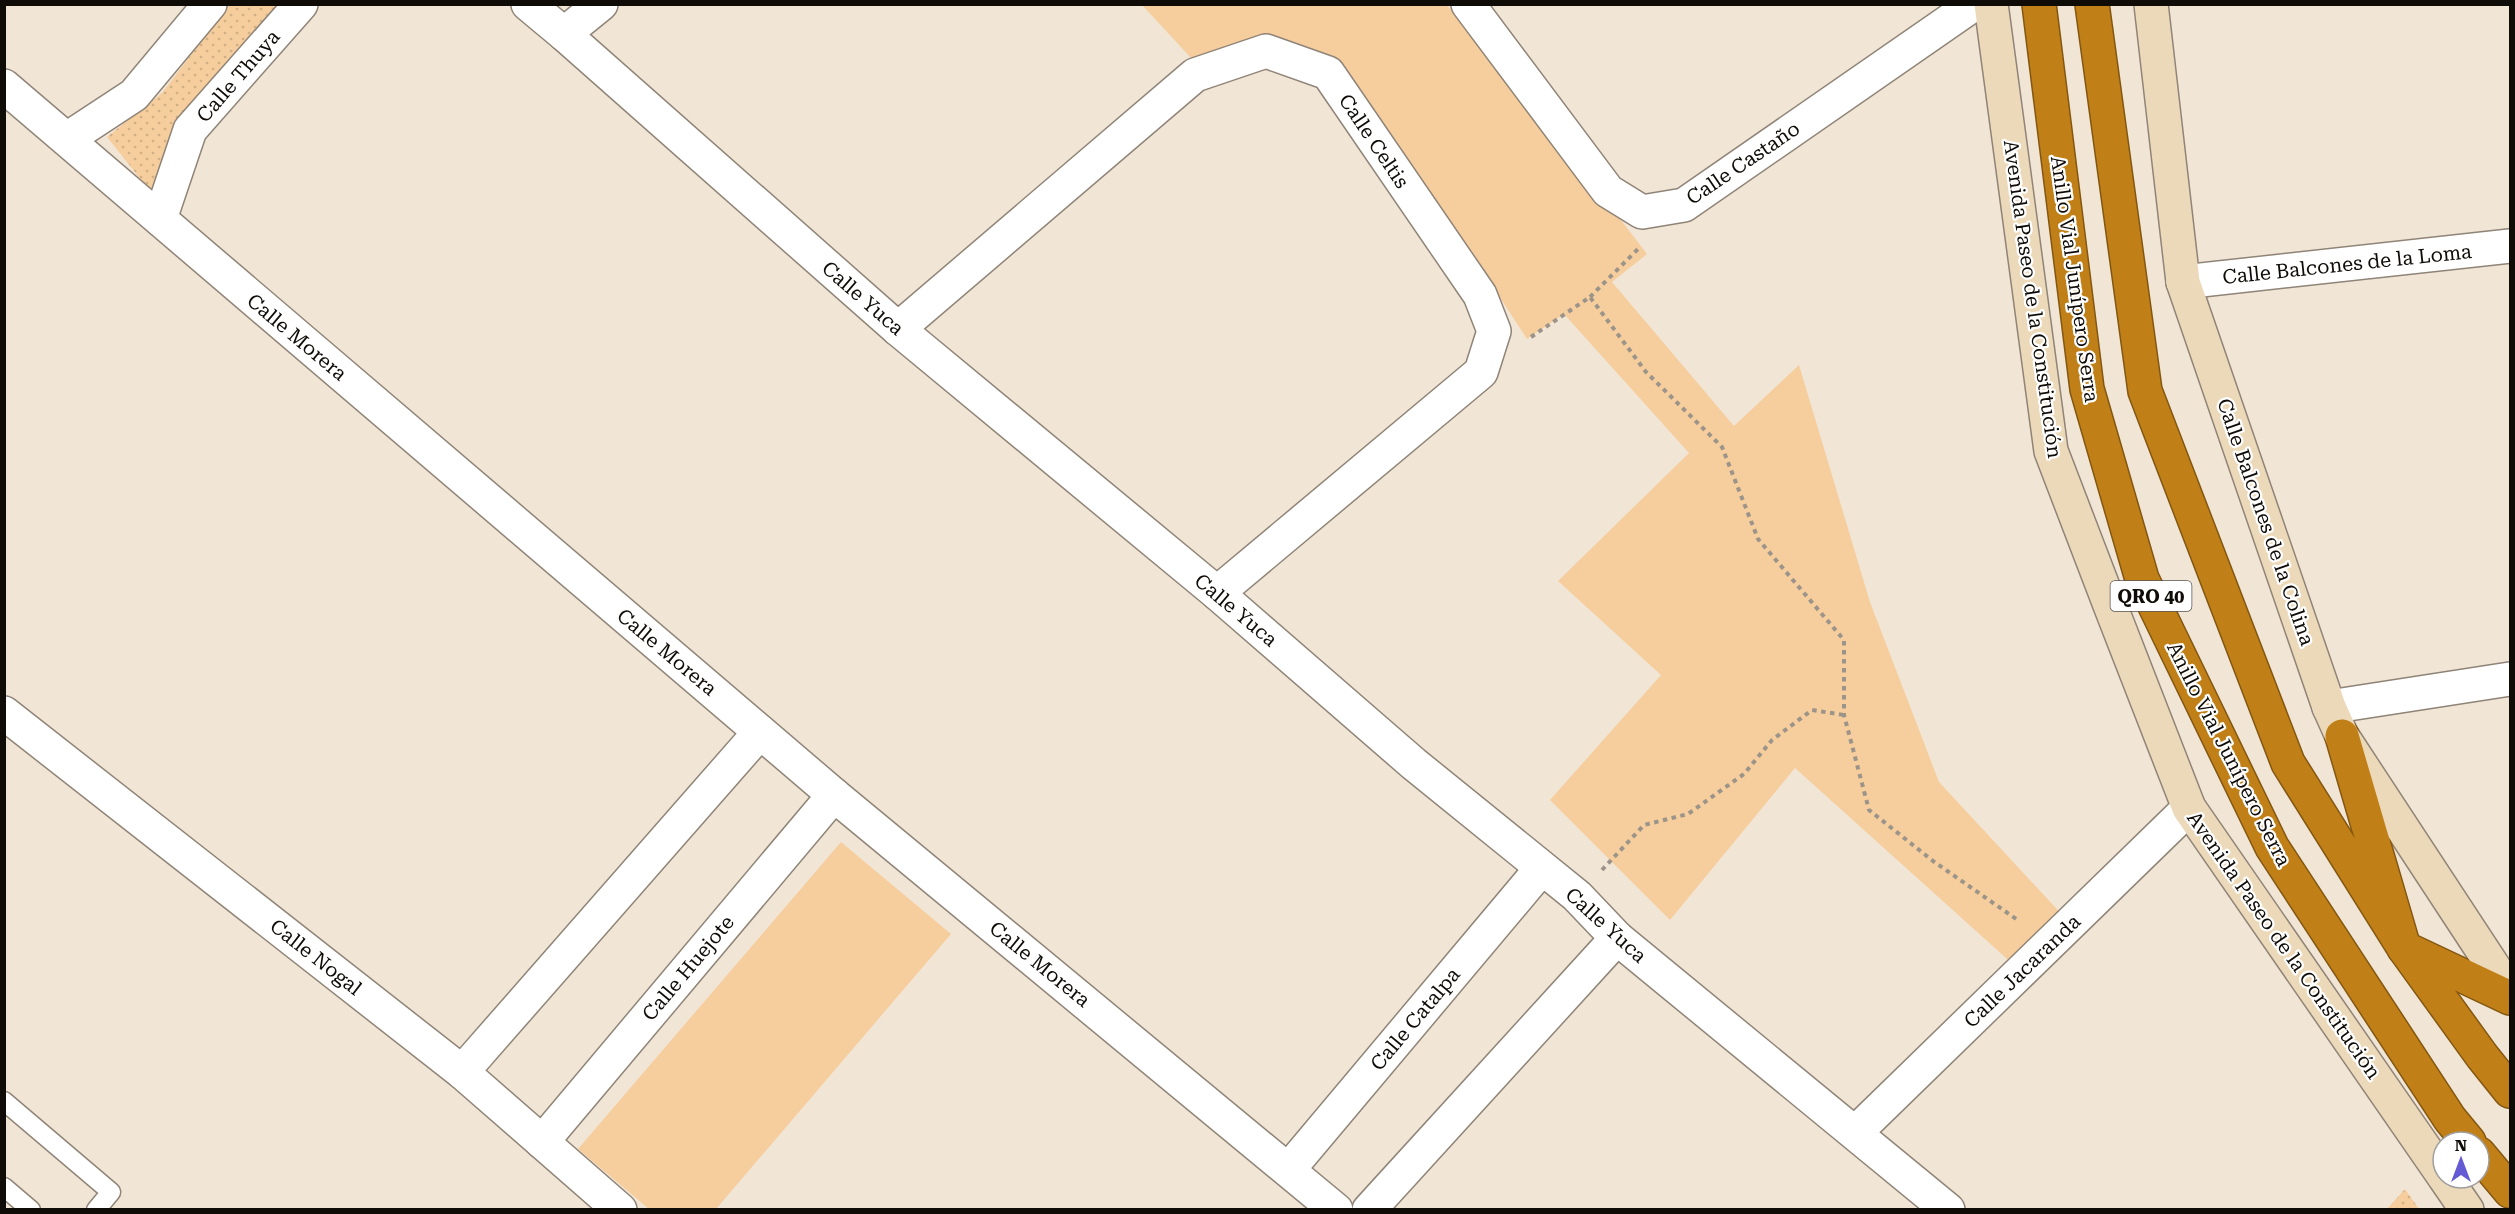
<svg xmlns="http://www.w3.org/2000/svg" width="2515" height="1214" viewBox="0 0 2515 1214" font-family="'Roboto Serif',serif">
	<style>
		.grass { fill: url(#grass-dots) }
		.park { fill: #f6ce9d }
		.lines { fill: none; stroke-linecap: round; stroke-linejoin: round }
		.lane-casing { stroke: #8f8477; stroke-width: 21 }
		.street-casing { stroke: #8f8477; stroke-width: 36 }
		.secondary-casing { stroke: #8f8477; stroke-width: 36 }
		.highway-casing { stroke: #835711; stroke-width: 36 }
		.path { stroke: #9d9489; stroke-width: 4; stroke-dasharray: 4.5 4.5; stroke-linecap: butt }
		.lane { stroke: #fff; stroke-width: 18 }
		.street { stroke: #fff; stroke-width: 33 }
		.secondary { stroke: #ecd9b9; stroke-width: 33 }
		.highway { stroke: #c18017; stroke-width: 33 }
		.labels { text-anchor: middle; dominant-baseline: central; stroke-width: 4.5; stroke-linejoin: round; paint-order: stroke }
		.shield { fill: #fff; stroke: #575451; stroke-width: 1.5 }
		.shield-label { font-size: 18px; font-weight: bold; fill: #0f0b07 }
		.street-label { font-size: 20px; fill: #0f0b07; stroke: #fff }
	</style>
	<defs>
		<pattern id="grass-dots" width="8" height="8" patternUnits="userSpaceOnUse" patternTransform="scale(1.5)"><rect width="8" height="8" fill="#f6ce9d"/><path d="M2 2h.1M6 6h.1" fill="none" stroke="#d2b086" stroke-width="1.8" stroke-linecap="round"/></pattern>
	</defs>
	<rect width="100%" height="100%" fill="#f1e5d6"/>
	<!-- grass -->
	<g class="grass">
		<polygon points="229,5 280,5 173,125 154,196 107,137 162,93"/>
		<polygon points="2405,1189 2419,1209 2387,1209"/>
	</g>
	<!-- park -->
	<g class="park">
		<polygon points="1142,5 1447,5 1594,185 1647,254 1612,282 1734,426 1799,365 1870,602 1939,782 2067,920 2016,967 1795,768 1670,920 1550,800 1661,675 1558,581 1689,453 1564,314 1527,339 1484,273 1330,69 1192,59"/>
		<polygon points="841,842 951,934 716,1209 649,1209 578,1149"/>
	</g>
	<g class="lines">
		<!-- lane casing -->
		<g class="lane-casing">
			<g id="lane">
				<polyline points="4,1101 111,1192 96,1210"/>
				<polyline points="4,1187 31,1210"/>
			</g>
		</g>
		<!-- street casing -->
		<g class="street-casing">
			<g id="street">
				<polyline points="528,4 564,34 898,329 1217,593 1414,764 1577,896 1617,938 1948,1210"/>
				<polyline points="1468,4 1608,191 1642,212 1684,205 1974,4"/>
				<polyline points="564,34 601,4"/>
				<polyline points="4,86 834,795 1336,1210"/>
				<polyline points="67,139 134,95 210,4"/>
				<polyline points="160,219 190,130 301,4"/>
				<polyline points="2183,282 2510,246"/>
				<polyline points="898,329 1195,75 1266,51 1328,73 1480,295 1494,331 1481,372 1217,593"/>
				<polyline points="2329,707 2510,679"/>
				<polyline points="4,713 462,1072 620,1210"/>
				<polyline points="462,1072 760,732"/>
				<polyline points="1855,1133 2189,808"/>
				<polyline points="542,1142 834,795"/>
				<polyline points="1289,1169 1541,869"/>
				<polyline points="1369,1210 1617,938"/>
			</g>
		</g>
		<!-- secondary casing -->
		<g class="secondary-casing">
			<g id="secondary">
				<polyline points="1991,4 2051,451 2110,605 2189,808 2443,1175"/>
				<polyline points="2151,4 2183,282 2329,707 2342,736 2510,992"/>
				<polyline points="2445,1178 2467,1210"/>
			</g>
		</g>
		<!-- highway casing -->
		<g class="highway-casing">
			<g id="highway">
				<polyline points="2039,4 2087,389 2142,579 2272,847 2450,1119 2469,1142"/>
				<polyline points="2092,4 2145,391 2288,763 2404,948 2482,1056 2510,1091"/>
				<polyline points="2342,736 2404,948 2510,998"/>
				<polyline points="2479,1154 2510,1191"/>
			</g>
		</g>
		<!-- path -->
		<g class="path">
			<polyline points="1590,297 1638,249"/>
			<polyline points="1531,337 1590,297 1646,372 1722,447 1758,539 1844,640 1844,715 1869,810 1933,861 2019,921"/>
			<polyline points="1602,870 1644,825 1688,814 1744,774 1772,740 1812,710 1844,715"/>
		</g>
		<!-- lane -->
		<use href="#lane" class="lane"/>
		<!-- street -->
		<use href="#street" class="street"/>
		<!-- secondary -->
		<use href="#secondary" class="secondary"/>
		<!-- highway -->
		<use href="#highway" class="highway"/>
	</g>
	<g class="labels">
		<!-- shield labels -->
		<rect class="shield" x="2110.5" y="581" width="81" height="30" rx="4.5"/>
		<g class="shield-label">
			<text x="2151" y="596">QRO 40</text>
		</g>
		<!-- street labels -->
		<g class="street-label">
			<text transform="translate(238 76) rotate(-49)">Calle Thuya</text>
			<text transform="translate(1374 141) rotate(56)">Calle Celtis</text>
			<text transform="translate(1743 163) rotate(-34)">Calle Castaño</text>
			<text transform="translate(2347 264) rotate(-6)">Calle Balcones de la Loma</text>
			<text transform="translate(2075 279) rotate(82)">Anillo Vial Junípero Serra</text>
			<text transform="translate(863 298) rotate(41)">Calle Yuca</text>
			<text transform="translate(2033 299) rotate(82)">Avenida Paseo de la Constitución</text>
			<text transform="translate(297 337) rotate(40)">Calle Morera</text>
			<text transform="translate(2266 522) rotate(71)">Calle Balcones de la Colina</text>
			<text transform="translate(1236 610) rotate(40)">Calle Yuca</text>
			<text transform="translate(667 652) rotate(40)">Calle Morera</text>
			<text transform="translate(2229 754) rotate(63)">Anillo Vial Junípero Serra</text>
			<text transform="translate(1606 925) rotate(42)">Calle Yuca</text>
			<text transform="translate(2284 945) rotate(55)">Avenida Paseo de la Constitución</text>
			<text transform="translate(316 957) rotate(38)">Calle Nogal</text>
			<text transform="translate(1040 964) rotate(39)">Calle Morera</text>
			<text transform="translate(688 968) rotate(-50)">Calle Huejote</text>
			<text transform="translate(2022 971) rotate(-44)">Calle Jacaranda</text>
			<text transform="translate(1415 1019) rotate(-50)">Calle Catalpa</text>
		</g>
	</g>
	<!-- border -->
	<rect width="2515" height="1214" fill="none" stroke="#0f0b07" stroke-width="12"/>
	<!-- north arrow -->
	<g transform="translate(2461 1160)"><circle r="28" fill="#ffffff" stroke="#9f9d9c" stroke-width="1.5"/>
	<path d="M0-4.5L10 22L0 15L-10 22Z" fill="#645ad3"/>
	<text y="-9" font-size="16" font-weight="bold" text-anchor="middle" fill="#0f0b07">N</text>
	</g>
</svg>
